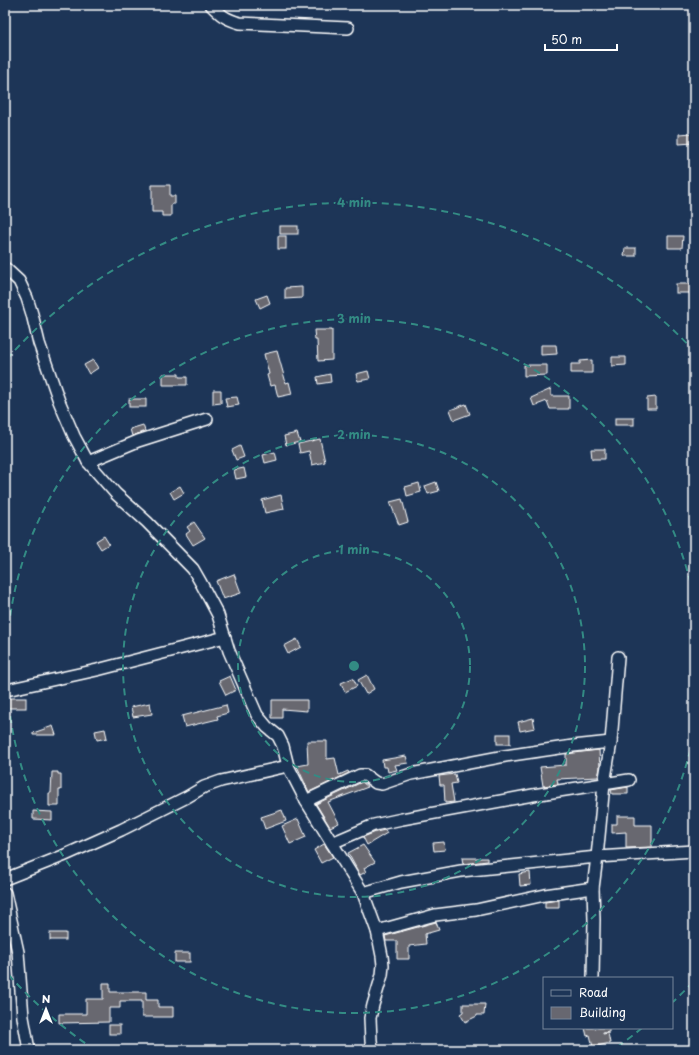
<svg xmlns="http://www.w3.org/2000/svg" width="699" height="1055" viewBox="0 0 699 1055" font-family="'Playpen Sans',sans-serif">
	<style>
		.building { fill: #676770; stroke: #fff }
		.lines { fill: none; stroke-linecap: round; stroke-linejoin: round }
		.minor-casing { stroke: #fff; stroke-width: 14 }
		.minor { stroke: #1d3557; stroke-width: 11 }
		.ring { fill: none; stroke: #338b84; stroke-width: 2; stroke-dasharray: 7 5 }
		.centre { fill: #338b84; stroke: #1d3557; stroke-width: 2 }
		.ring-label { font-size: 12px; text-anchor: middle; font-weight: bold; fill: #338b84; stroke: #1d3557; stroke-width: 4; stroke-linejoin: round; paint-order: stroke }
	</style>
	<rect width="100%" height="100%" fill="#1d3557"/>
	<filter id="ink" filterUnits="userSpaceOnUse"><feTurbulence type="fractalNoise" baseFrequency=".025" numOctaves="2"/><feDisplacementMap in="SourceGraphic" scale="8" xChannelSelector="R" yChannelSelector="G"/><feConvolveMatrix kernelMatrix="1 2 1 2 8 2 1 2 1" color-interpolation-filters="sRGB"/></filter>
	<g filter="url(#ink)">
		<!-- building -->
		<g class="building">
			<polygon points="693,133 693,143 679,144 679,134"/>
			<polygon points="152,185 170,185 170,196 175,196 175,204 171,204 171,216 162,216 162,212 152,212"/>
			<rect x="280" y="226" width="18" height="8"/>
			<rect x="278" y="236" width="8" height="13"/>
			<polygon points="668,236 683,236 682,248 668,248"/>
			<polygon points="625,248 636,248 636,256 624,256"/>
			<rect x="676" y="284" width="17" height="9"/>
			<polygon points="302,287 302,298 285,299 285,288"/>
			<polygon points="267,295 270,303 260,308 256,299"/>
			<polygon points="314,330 332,330 332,360 318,361 317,340 315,340"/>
			<polygon points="541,345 556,345 557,354 541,355"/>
			<polygon points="277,351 286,383 289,382 292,394 278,397 275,385 270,386 267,375 269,374 264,354"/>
			<polygon points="612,357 626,357 626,365 612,366"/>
			<polygon points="93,360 98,368 89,374 84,365"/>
			<polygon points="592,360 592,373 571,373 571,364 580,364 580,361"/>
			<polygon points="524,365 547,365 547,375 524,376"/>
			<polygon points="368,371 370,379 358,381 356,374"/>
			<polygon points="163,374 179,374 179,377 187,377 187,385 163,385"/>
			<polygon points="330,374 331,382 318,384 317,377"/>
			<polygon points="551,389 551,396 569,396 569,409 550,409 547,401 534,406 531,398"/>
			<polygon points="213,390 221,390 221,403 213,404"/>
			<polygon points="237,397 239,405 227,407 225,398"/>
			<polygon points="656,397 656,409 647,409 647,398"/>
			<rect x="129" y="399" width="17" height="8"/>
			<polygon points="466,404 470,414 454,420 450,410"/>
			<rect x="615" y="418" width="19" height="7"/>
			<polygon points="143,425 145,431 132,436 130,429"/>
			<polygon points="297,433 300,442 286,445 284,436"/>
			<polygon points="320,439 325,462 312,465 309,451 300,453 298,444"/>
			<polygon points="240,446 244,457 236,460 232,450"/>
			<polygon points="591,449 605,449 605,459 592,459"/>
			<polygon points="275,452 277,460 265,463 263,455"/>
			<polygon points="244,468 246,477 236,479 234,470"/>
			<polygon points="436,482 439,491 428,494 425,486"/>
			<polygon points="419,483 421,492 407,496 405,487"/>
			<polygon points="180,486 184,493 174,499 170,492"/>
			<polygon points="281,495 284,509 265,513 262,500"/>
			<polygon points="402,499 408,522 399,525 390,502"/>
			<polygon points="194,522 205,538 193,545 186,534 190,531 187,527"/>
			<polygon points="104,536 109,544 101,549 96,541"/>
			<polygon points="234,574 241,593 223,599 216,581"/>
			<polygon points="297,639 301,647 288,654 284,646"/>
			<polygon points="367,675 374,689 366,694 358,680"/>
			<polygon points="230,676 236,690 226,695 219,681"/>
			<polygon points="353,678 357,686 345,692 341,683"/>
			<rect x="7" y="698" width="19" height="10"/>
			<polygon points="272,700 307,700 307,711 282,709 282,718 272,718"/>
			<polygon points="150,703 152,714 133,717 131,707"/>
			<polygon points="226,705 228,713 217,716 218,719 185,727 182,716"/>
			<polygon points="533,718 535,728 520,731 518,722"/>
			<polygon points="53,726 56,735 33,735 33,733"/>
			<polygon points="105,729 107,738 97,740 95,731"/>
			<rect x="497" y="734" width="13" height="10"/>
			<polygon points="307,741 327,741 327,759 335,758 339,775 348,771 349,773 309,792 297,766 308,764"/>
			<polygon points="599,750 600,768 598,777 557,779 558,784 543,786 540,767 566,765 566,754"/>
			<polygon points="406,756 408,763 395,765 397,770 388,772 387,767 383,767 382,760"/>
			<polygon points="52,772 58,772 58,774 61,774 61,790 59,790 59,806 49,806 49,793 51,793"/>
			<polygon points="455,774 457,783 451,784 454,802 445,803 444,785 440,785 439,776"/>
			<polygon points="362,782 368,787 328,802 339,823 330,827 316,804"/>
			<polygon points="628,787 628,794 612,794 611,790"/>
			<polygon points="282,810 286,821 265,829 261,817"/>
			<polygon points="33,811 52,812 52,820 33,819"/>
			<polygon points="617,816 635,816 635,825 652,825 652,847 626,848 626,832 612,833 612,824 617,824"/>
			<polygon points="298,819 306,837 290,844 282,826"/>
			<polygon points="385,830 387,833 367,845 363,837 376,832"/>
			<polygon points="444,842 445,850 434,851 433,843"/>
			<polygon points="324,844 333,857 321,863 314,850"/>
			<polygon points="363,845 375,862 364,868 366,872 360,875 348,853"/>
			<polygon points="462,858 487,858 487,861 463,864"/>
			<polygon points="530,872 531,885 520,886 519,874"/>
			<polygon points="559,900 559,908 545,908 545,902"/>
			<polygon points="436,922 439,930 425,934 426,944 409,946 409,959 397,959 397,941 386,941 385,936"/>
			<rect x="50" y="933" width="16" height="7"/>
			<rect x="175" y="953" width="15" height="9"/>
			<polygon points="103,983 110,983 110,992 146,992 146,1000 158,1000 158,1007 173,1007 173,1017 142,1017 142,1001 120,1001 120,1008 109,1008 109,1022 59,1023 59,1014 86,1014 86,999 103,999"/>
			<polygon points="463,1004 485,1004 484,1015 477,1015 477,1016 465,1022 460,1014 463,1012"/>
			<rect x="109" y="1025" width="11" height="9"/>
			<polygon points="585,1028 609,1028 609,1032 603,1033 603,1034 608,1033 610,1043 593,1047 590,1035 587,1036"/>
		</g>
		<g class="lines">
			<!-- minor casing -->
			<g class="minor-casing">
				<g id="minor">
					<path d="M211,5C221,15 225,19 240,23L348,28"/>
					<polyline points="5,268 19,281 27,298 32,314 39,343 59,401 74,436 88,462 116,494 147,522 193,569 201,583 218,615 229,651 257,715 267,727 278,736 283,746 288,766 306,801 363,893 377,931 382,956 383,965 382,975 373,1005 370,1018 371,1041 373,1050"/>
					<polyline points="88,462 138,441 207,419"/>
					<polyline points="618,657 611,742 604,784 597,857 694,851"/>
					<polyline points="11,689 97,670 225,637"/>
					<polyline points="306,801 360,775 365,775 376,783 382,784 411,774 505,756 573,746 611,742"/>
					<polyline points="332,843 374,825 402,819 533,795 629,780"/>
					<polyline points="5,879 63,856 121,830 187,797 204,787 221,781 288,766"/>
					<polyline points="5,893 18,952 23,1017 29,1050"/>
					<polyline points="363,893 401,882 461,871 597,857 593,888 594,920 593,978"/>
					<polyline points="377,931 435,915 476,910 545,895 593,888"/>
				</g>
			</g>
			<!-- minor -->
			<use href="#minor" class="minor"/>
		</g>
	</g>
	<!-- distance rings -->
	<g class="ring">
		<circle cx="354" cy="666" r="116"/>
		<circle cx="354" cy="666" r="231"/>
		<path d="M693 738A347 347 0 1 1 693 594"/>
		<path d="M693 982A463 463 0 0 1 673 1002M642 1028A463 463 0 0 1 613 1050M95 1050A463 463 0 0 1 7 973M7 359A463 463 0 0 1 693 350"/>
	</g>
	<circle cx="354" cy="666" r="6" class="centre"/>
	<g class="ring-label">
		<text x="354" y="207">4 min</text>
		<text x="354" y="323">3 min</text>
		<text x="354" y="439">2 min</text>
		<text x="354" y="554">1 min</text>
	</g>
	<!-- margin -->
	<rect width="699" height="1055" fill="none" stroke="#1d3557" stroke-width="20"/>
	<rect x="10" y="10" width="679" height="1035" fill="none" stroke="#fff" stroke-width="1.5" filter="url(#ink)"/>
	<!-- legend -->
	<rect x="543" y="977" width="130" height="52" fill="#1d3557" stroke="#77869a"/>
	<rect x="551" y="990" width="20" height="6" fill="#1d3557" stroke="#77869a"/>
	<text x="579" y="997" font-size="12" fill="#ffffff">Road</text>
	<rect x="551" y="1007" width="20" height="12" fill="#676770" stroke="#77869a"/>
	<text x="579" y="1017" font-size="12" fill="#ffffff">Building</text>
	<!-- north arrow -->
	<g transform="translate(46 1009)" stroke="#1d3557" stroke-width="3" paint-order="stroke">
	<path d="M0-3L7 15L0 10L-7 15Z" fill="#ffffff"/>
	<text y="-6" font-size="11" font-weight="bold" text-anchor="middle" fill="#ffffff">N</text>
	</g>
	<!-- scale -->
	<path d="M545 44v6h72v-6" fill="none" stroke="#ffffff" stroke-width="2"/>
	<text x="551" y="44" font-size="12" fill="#ffffff" stroke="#1d3557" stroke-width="3" paint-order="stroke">50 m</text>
</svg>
